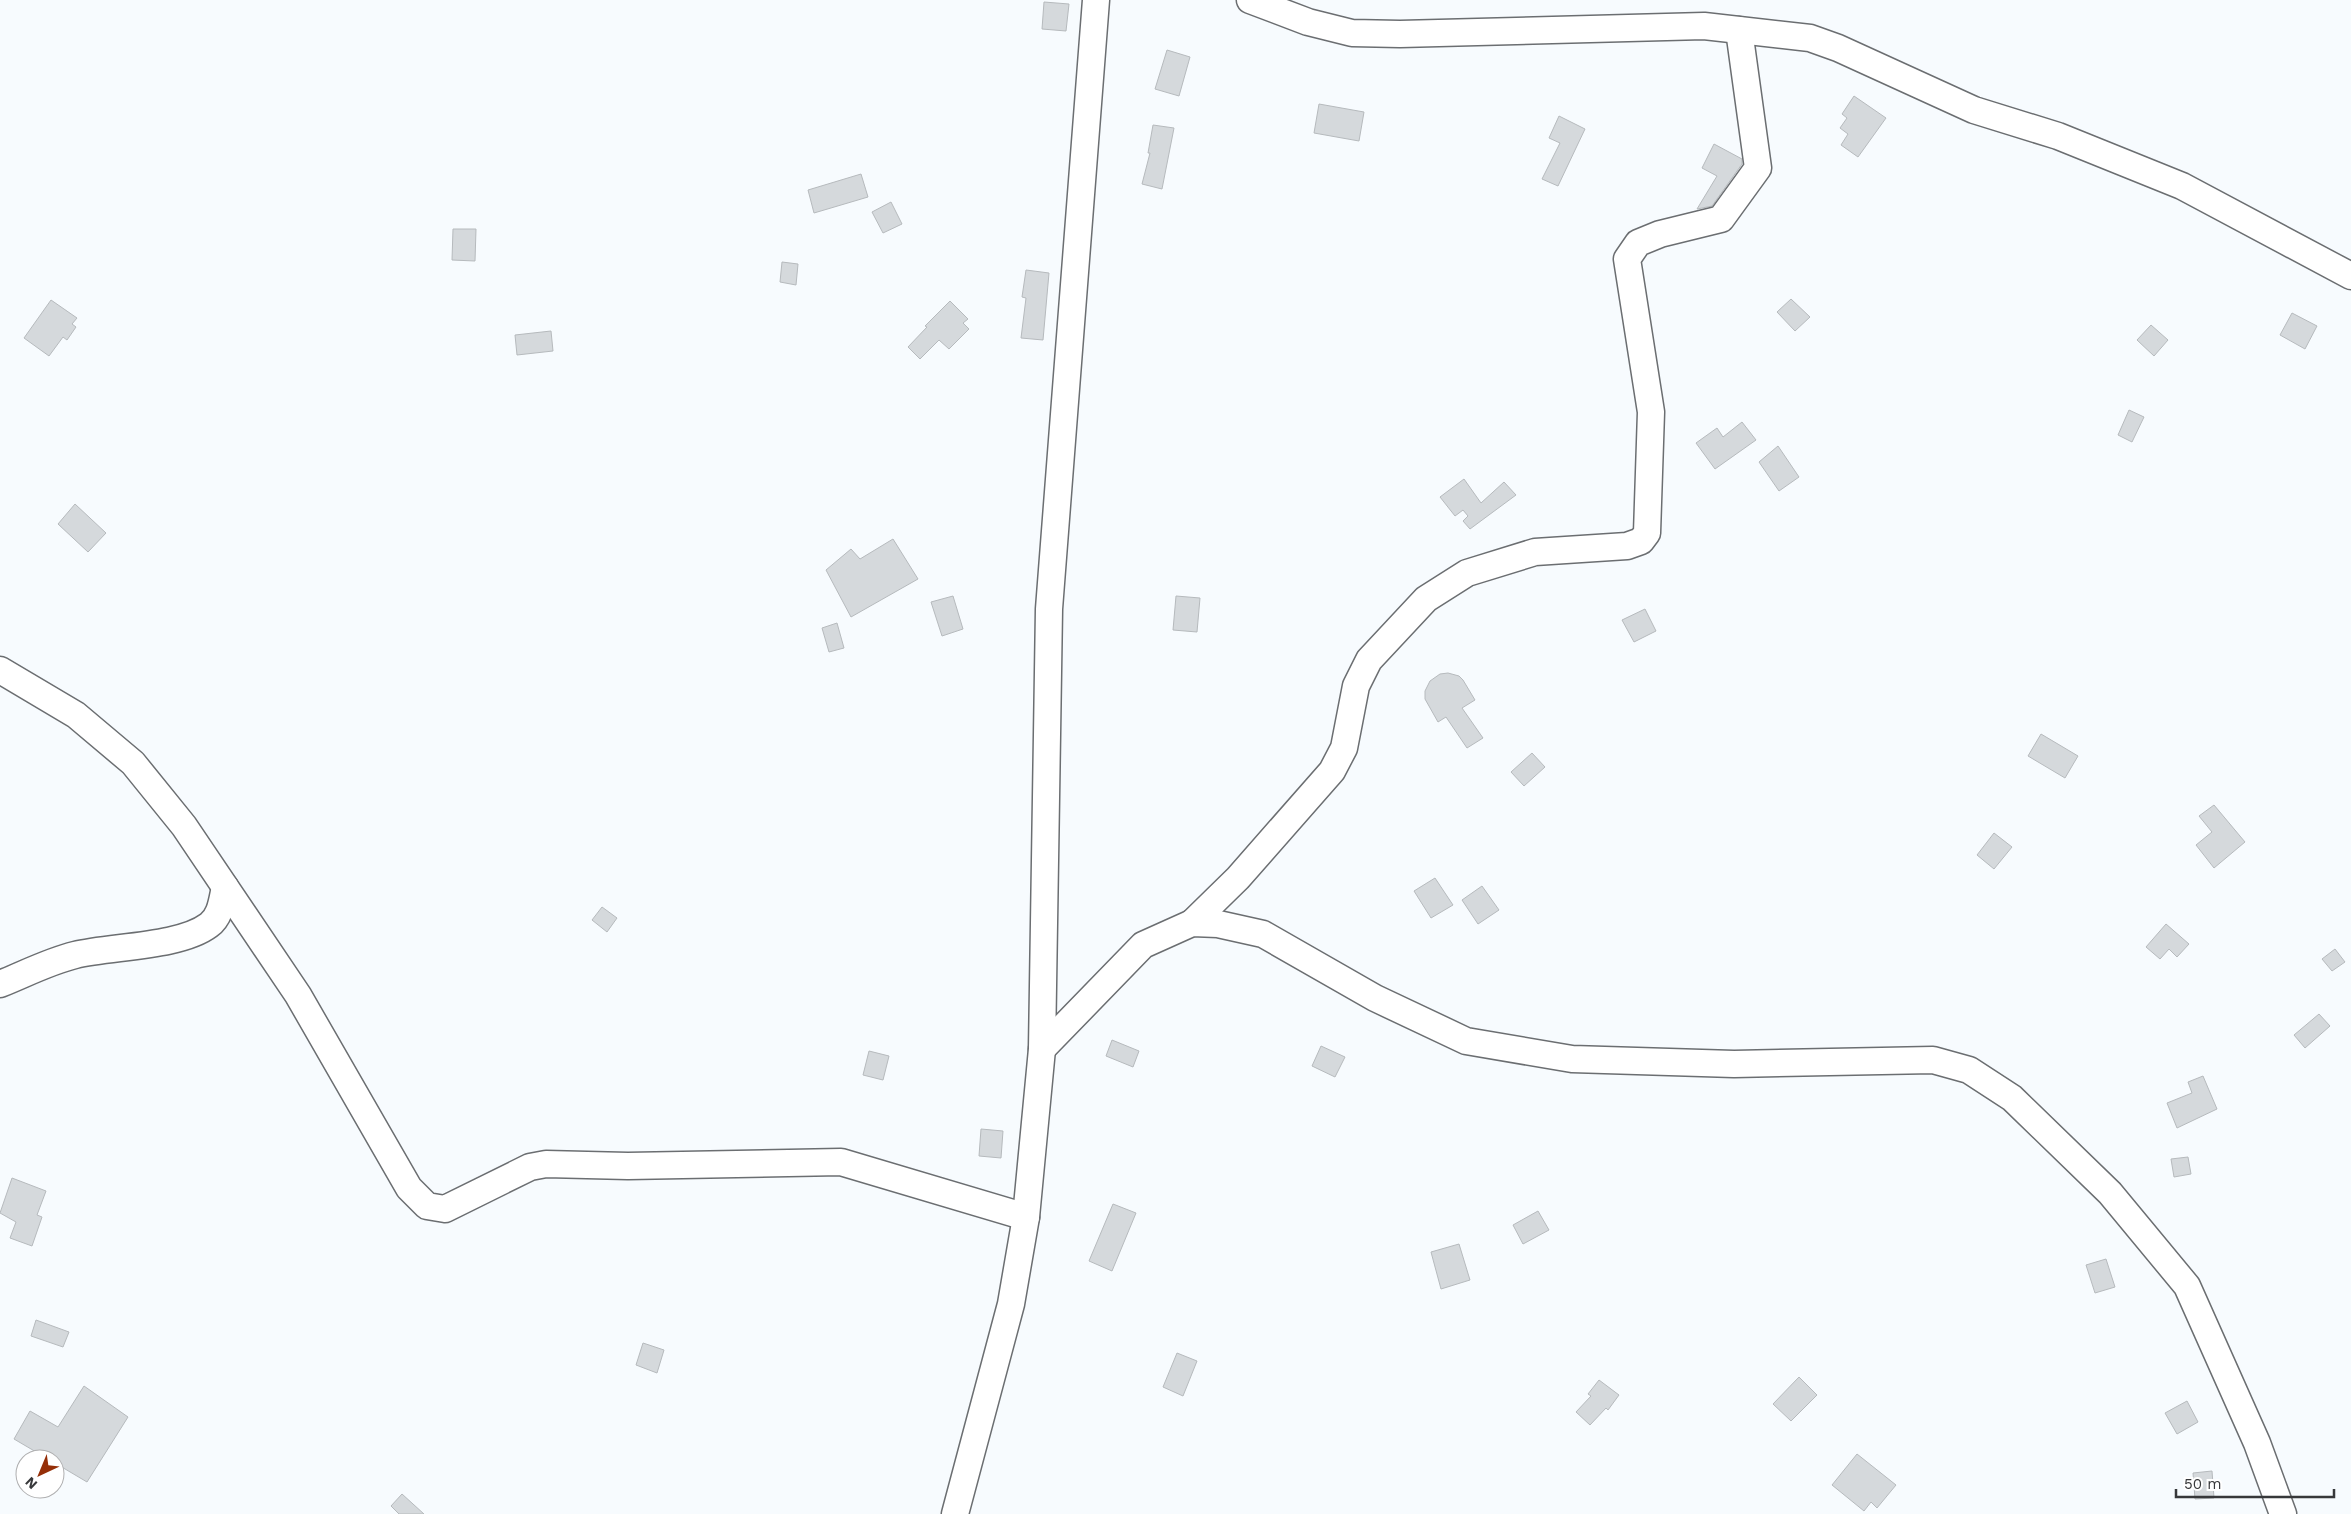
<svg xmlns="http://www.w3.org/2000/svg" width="2351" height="1514" viewBox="0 0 2351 1514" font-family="'Work Sans',sans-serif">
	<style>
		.building { fill: #d5d9dc; stroke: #b6babd }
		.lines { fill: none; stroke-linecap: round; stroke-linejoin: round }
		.minor-casing { stroke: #6b6e71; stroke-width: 29 }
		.minor { stroke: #fff; stroke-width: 26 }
	</style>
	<rect width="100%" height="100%" fill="#f7fbfe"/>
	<!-- building -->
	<g class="building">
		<polygon points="1044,2 1069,4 1066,31 1042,29"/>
		<polygon points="1167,50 1190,57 1179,96 1155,89"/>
		<polygon points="1854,96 1886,118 1858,157 1841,145 1848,134 1840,128 1847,118 1842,114"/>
		<polygon points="1319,104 1364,112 1359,141 1314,133"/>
		<polygon points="1559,116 1585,129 1558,186 1542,179 1560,143 1549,138"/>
		<polygon points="1153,125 1174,128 1162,189 1142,184 1150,153 1148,153"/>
		<polygon points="1714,144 1742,159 1742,164 1712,206 1697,209 1717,176 1702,168"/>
		<polygon points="861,174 868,197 814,213 808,190"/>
		<polygon points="891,202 902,224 883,233 872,212"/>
		<polygon points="453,229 476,229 475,261 452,260"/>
		<polygon points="782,262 798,264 796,285 780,282"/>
		<polygon points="1026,270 1049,273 1043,340 1021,338 1026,298 1022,297"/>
		<polygon points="1791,299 1810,317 1795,331 1777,312"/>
		<polygon points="51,300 77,318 72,324 76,327 67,340 63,337 49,356 24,338"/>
		<polygon points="950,301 968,319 963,323 969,329 949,349 939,340 920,359 908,347 927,327 925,326"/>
		<polygon points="2292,313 2317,326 2305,349 2280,335"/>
		<polygon points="2151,325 2168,340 2154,356 2137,340"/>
		<polygon points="551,331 553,351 517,355 515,335"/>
		<polygon points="2129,410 2144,417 2132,442 2118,435"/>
		<polygon points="1742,422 1756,440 1715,469 1696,443 1717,428 1723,437"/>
		<polygon points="1778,446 1799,477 1779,491 1759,462"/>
		<polygon points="1464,479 1481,503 1504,482 1516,495 1470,529 1463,521 1468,516 1463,510 1455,516 1440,497"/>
		<polygon points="75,504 106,533 88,552 58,524"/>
		<polygon points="893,539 918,579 851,617 826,570 851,549 860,559"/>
		<polygon points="953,596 963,629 942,636 931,602"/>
		<polygon points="1176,596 1200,598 1197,632 1173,630"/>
		<polygon points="1645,609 1656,631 1634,642 1622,620"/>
		<polygon points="837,623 844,648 829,652 822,628"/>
		<polygon points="1448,673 1459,676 1463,680 1475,700 1462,708 1483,738 1467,748 1446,717 1438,722 1425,699 1425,691 1430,681 1440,674"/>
		<polygon points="2041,734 2078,756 2065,778 2028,756"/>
		<polygon points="1532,753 1545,767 1524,786 1511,772"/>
		<polygon points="2214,805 2245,842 2214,868 2196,845 2212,832 2199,816"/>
		<polygon points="1994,833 2012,847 1994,869 1977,855"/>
		<polygon points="1435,878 1453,905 1431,918 1414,891"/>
		<polygon points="1482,886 1499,910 1478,924 1462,900"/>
		<polygon points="602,907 617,918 607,932 592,920"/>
		<polygon points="2166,924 2189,944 2177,957 2169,949 2160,959 2146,947"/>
		<polygon points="2335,949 2345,962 2332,971 2322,959"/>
		<polygon points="2319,1014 2330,1026 2305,1048 2294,1035"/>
		<polygon points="1112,1040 1139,1051 1133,1067 1106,1056"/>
		<polygon points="1321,1046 1345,1057 1335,1077 1312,1066"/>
		<polygon points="869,1051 889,1056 883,1080 863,1075"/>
		<polygon points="2203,1076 2217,1109 2177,1128 2167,1103 2192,1093 2188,1082"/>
		<polygon points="981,1129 1003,1131 1001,1158 979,1156"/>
		<polygon points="2188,1157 2191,1174 2174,1177 2171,1159"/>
		<polygon points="12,1178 46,1191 37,1215 42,1217 32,1246 10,1238 16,1222 0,1213"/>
		<polygon points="1113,1204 1136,1213 1112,1271 1089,1261"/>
		<polygon points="1538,1211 1549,1230 1523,1244 1513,1225"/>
		<polygon points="1459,1244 1470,1280 1441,1289 1431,1252"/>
		<polygon points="2106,1259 2115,1287 2095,1293 2086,1265"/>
		<polygon points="36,1320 69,1332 63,1347 31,1336"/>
		<polygon points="643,1343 664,1350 657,1373 636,1365"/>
		<polygon points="1177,1353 1197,1361 1183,1396 1163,1387"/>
		<polygon points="1799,1377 1817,1395 1791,1421 1773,1404"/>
		<polygon points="1599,1380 1619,1395 1608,1410 1606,1408 1590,1425 1576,1412 1591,1396 1588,1394"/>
		<polygon points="84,1386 128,1417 87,1482 55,1463 55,1459 48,1459 14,1439 30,1411 58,1427"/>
		<polygon points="2187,1401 2198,1422 2177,1434 2165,1413"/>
		<polygon points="1857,1454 1896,1485 1877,1508 1871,1502 1864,1511 1832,1485"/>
		<polygon points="2212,1471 2214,1498 2195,1499 2193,1473"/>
		<polygon points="402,1494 424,1514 399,1514 391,1506"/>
	</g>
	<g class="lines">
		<!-- minor casing -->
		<g class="minor-casing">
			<g id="minor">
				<polyline points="1250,0 1308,22 1352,33 1400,34 1704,26 1810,38 1838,48 1974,110 2058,136 2182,186 2351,276"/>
				<polyline points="0,670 76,715 133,763 184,826 298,995 409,1188 427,1206 445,1209 530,1167 546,1164 628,1166 841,1162 1026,1217"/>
				<polyline points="1192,923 1238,878 1332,771 1344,748 1356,686 1369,660 1426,599 1467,573 1535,552 1627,546 1641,541 1647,533 1651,412 1627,259 1638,243 1660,234 1721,219 1758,168 1739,30"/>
				<path d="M0,984C25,974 50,961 75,955C112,946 180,947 209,925C221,916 222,900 225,887"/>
				<polyline points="1042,1049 1143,945 1192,923 1218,924 1263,934 1375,998 1466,1041 1572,1059 1734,1064 1933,1060 1969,1070 2012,1098 2110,1193 2187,1286 2257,1443 2283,1514"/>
				<polyline points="955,1514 1011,1304 1026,1217 1042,1049 1049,609 1096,0"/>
			</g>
		</g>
		<!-- minor -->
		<use href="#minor" class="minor"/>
	</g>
	<!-- north arrow -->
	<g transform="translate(40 1474) rotate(224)"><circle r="24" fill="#ffffff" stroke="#afafb0"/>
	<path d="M0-4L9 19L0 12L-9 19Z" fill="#952f08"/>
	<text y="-8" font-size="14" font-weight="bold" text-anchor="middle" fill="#37383a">N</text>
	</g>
	<!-- scale -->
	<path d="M2176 1489v8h158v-8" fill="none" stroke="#37383a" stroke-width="2.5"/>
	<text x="2184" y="1489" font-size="15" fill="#37383a" stroke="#ffffff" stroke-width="4" paint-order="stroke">50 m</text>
</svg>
